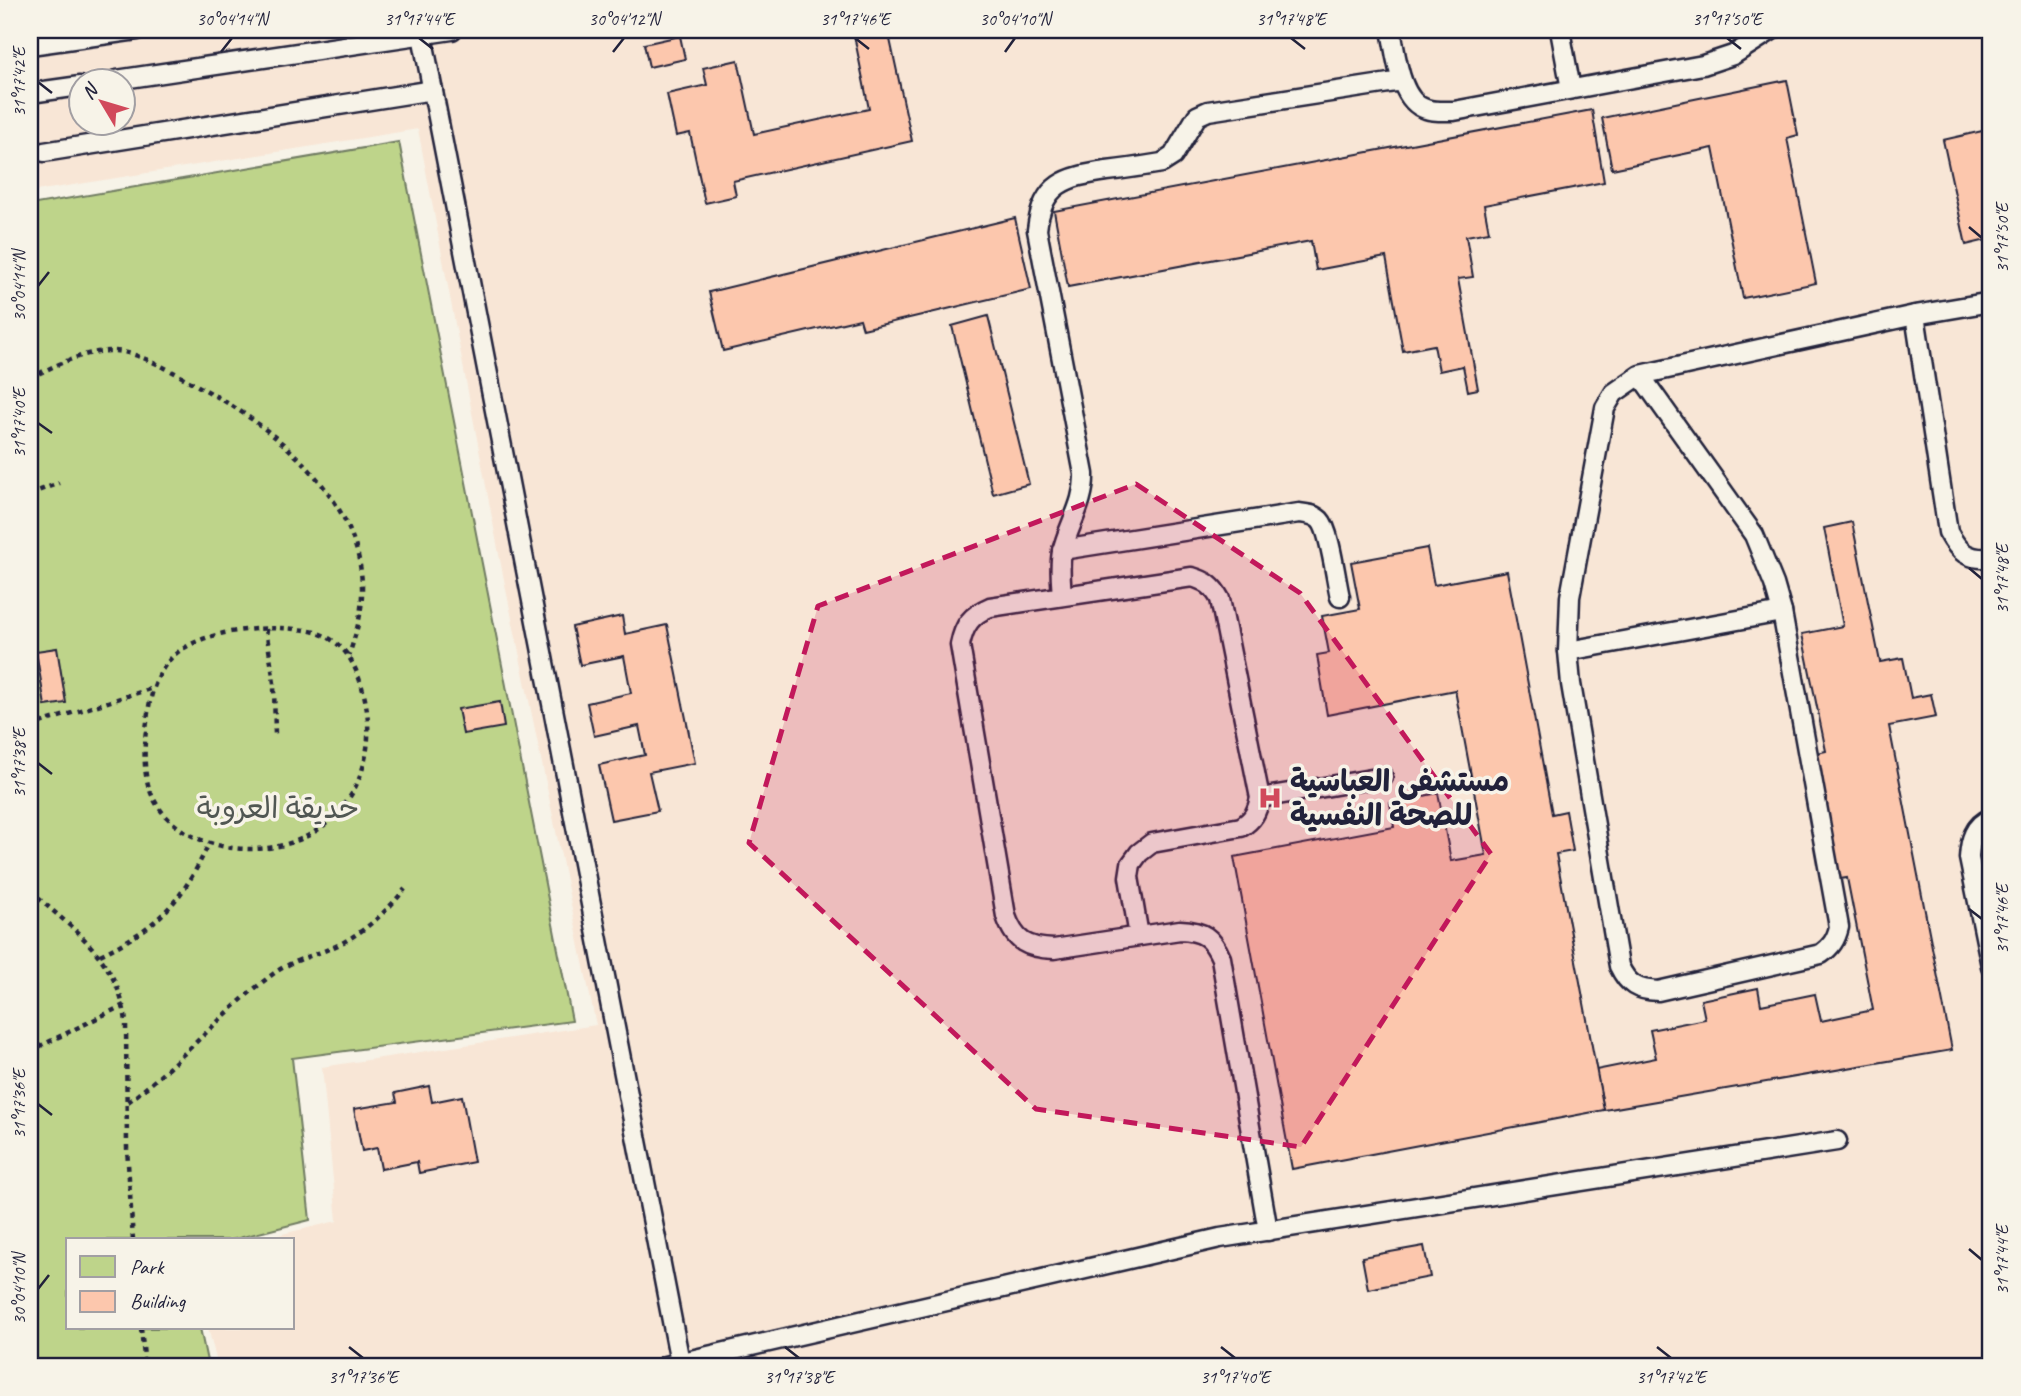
<svg xmlns="http://www.w3.org/2000/svg" width="2021" height="1396" viewBox="0 0 2021 1396" font-family="Caveat,'Playpen Sans Arabic',sans-serif">
	<style>
		.built { fill: #f8e6d6; fill-rule: evenodd }
		.green { fill: #bed48a; stroke: #707b62; stroke-width: 2 }
		.building { fill: #fcc7ad; stroke: #22223b; stroke-width: 2 }
		.lines { fill: none; stroke-linecap: round; stroke-linejoin: round }
		.service-casing { stroke: #22223b; stroke-width: 23 }
		.path { stroke: #22223b; stroke-width: 4.5; stroke-dasharray: 5 5; stroke-linecap: butt }
		.service { stroke: #f7f3e8; stroke-width: 18 }
		.marked { fill: #c2185b; fill-opacity: 0.2; stroke: #c2185b; stroke-width: 5; stroke-dasharray: 14 9; stroke-linejoin: round }
		.ticks { fill: none; stroke: #22223b; stroke-width: 2.5 }
		.labels { text-anchor: middle; dominant-baseline: central; stroke-width: 7; stroke-linejoin: round; paint-order: stroke }
		.poi-label { font-size: 30px; font-weight: bold; fill: #22223b; stroke: #f7f3e8; text-anchor: start }
		.park-label { font-size: 30px; fill: #515753; stroke: #f7f3e8 }
		.neatline { fill: none; stroke: #22223b; stroke-width: 2.5 }
		.ticks-label { font-size: 18px; text-anchor: middle; fill: #22223b }
	</style>
	<rect width="100%" height="100%" fill="#f7f3e8"/>
	<filter id="ink" filterUnits="userSpaceOnUse"><feTurbulence type="fractalNoise" baseFrequency=".0143" numOctaves="2"/><feDisplacementMap in="SourceGraphic" scale="14" xChannelSelector="R" yChannelSelector="G"/><feConvolveMatrix kernelMatrix="1 2 1 2 8 2 1 2 1" color-interpolation-filters="sRGB"/></filter>
	<g filter="url(#ink)">
		<!-- built -->
		<path class="built" d="M30,30H1991V1366H218L208,1328H292V1240H257L337,1221L322,1067L596,1025L502,570L418,129L30,192ZM80,80H122V122H80Z"/>
		<!-- green -->
		<polygon class="green" points="399,142 572,1021 292,1058 310,1220 231,1240 68,1240 68,1328 200,1328 208,1366 30,1366 30,205"/>
		<!-- building -->
		<g class="building">
			<polygon points="853,30 888,30 912,141 733,181 736,196 705,203 690,133 676,136 667,94 707,85 703,68 738,60 754,134 869,109"/>
			<polygon points="680,36 685,59 649,67 644,44"/>
			<polygon points="1787,80 1798,135 1787,138 1816,283 1743,298 1713,148 1612,169 1602,118"/>
			<polygon points="1592,110 1604,182 1484,205 1489,232 1466,236 1473,277 1458,279 1478,389 1468,391 1463,366 1439,371 1434,345 1403,351 1386,257 1316,270 1311,241 1068,287 1054,211"/>
			<polygon points="1991,129 1991,239 1966,245 1943,140"/>
			<polygon points="1015,218 1031,289 863,329 860,319 723,351 709,292"/>
			<polygon points="988,316 1029,484 993,494 952,326"/>
			<polygon points="1852,522 1880,662 1903,658 1911,698 1931,694 1936,717 1889,726 1952,1050 1604,1110 1596,1070 1656,1058 1650,1030 1705,1019 1701,1000 1758,988 1761,1005 1815,994 1821,1021 1873,1010 1847,878 1834,880 1809,755 1826,751 1802,634 1843,626 1824,528"/>
			<polygon points="1427,548 1434,585 1507,571 1552,814 1566,811 1573,851 1556,854 1604,1110 1292,1169 1234,857 1394,827 1390,803 1438,793 1451,861 1486,855 1455,690 1327,715 1317,655 1329,653 1322,616 1360,609 1351,562"/>
			<polygon points="622,616 625,634 667,625 695,763 649,772 658,811 611,820 599,765 645,755 639,726 594,736 587,703 631,693 624,656 580,665 572,627"/>
			<polygon points="57,648 66,703 45,706 36,651"/>
			<polygon points="500,702 504,727 463,734 458,709"/>
			<polygon points="429,1086 432,1102 462,1096 474,1162 419,1173 417,1162 381,1169 377,1148 362,1151 354,1109 397,1102 395,1093"/>
			<polygon points="1424,1246 1430,1277 1368,1289 1362,1257"/>
		</g>
		<g class="lines">
			<!-- service casing -->
			<g class="service-casing">
				<g id="service">
					<path d="M1391,30C1396,53 1399,101 1426,109C1435,112 1445,111 1454,111L1703,65L1733,55L1772,30"/>
					<polyline points="1560,30 1571,89"/>
					<polyline points="422,35 680,1362"/>
					<polyline points="30,45 137,30"/>
					<polyline points="116,80 452,30"/>
					<polyline points="30,93 80,86"/>
					<polyline points="44,152 433,90"/>
					<path d="M1915,315L1948,532C1959,552 1967,560 1991,558"/>
					<path d="M1640,375L1754,535L1774,584L1782,612L1839,927C1836,940 1831,947 1821,954L1658,991C1637,990 1628,985 1619,966L1571,684L1568,651L1570,597L1605,408L1614,393L1640,375L1915,315L1991,302"/>
					<path d="M1062,550L1299,513C1307,514 1314,514 1320,520C1330,530 1336,581 1340,597"/>
					<path d="M1062,596C1061,581 1059,567 1062,552C1068,525 1085,503 1084,474L1037,230C1042,183 1066,177 1107,171C1125,169 1144,166 1162,163L1173,156L1197,116L1208,111L1402,81"/>
					<polyline points="1568,651 1782,612"/>
					<polyline points="1260,798 1383,777"/>
					<path d="M1991,818C1974,825 1970,840 1969,858L1991,966"/>
					<path d="M1139,936L1129,877L1131,864L1139,853L1152,843L1241,827C1253,820 1257,812 1260,798L1220,599C1213,586 1206,581 1192,577L990,607C971,615 964,625 960,645L1006,916C1015,942 1027,948 1054,949L1180,930C1203,931 1212,937 1221,958L1268,1231"/>
					<polyline points="665,1366 1220,1238 1837,1141"/>
				</g>
			</g>
			<!-- path -->
			<g class="path">
				<path d="M30,378C56,365 85,350 115,351C142,353 175,373 198,386C273,426 364,499 362,592C362,614 356,634 349,655"/>
				<polyline points="30,494 59,483"/>
				<path d="M280,628C295,629 313,629 327,637C347,648 355,665 362,687C388,778 330,859 233,848C187,842 147,814 145,765C144,751 145,736 147,722C149,697 157,668 178,652C208,631 245,629 280,628Z"/>
				<polyline points="266,629 274,683 275,737"/>
				<polyline points="30,726 153,688"/>
				<path d="M30,891C74,930 118,958 126,1022L127,1148L133,1240"/>
				<path d="M100,955C157,928 183,901 209,843"/>
				<polyline points="30,1051 124,1005"/>
				<path d="M128,1102C180,1063 221,1013 273,974C293,959 318,955 340,944C367,930 387,911 405,889"/>
				<polyline points="141,1328 145,1366"/>
			</g>
			<!-- service -->
			<use href="#service" class="service"/>
		</g>
	</g>
	<!-- marked area -->
	<path class="marked" d="M1136,484L1300,593L1491,854L1301,1147L1036,1109L749,843L818,606Z"/>
	<!-- ticks -->
	<path class="ticks" d="M419,38L433,49M855,38L869,49M1291,38L1305,49M1727,38L1741,49M221,52L232,38M613,52L624,38M1005,52L1015,38M38,82L52,93M1969,227L1982,238M38,286L49,272M38,423L52,433M1969,568L1982,579M38,763L52,774M1969,909L1982,919M38,1104L52,1115M1969,1249L1982,1260M38,1289L49,1275M349,1347L363,1358M785,1347L799,1358M1221,1347L1235,1358M1657,1347L1671,1358"/>
	<!-- icons -->
	<defs>
		<g id="hospital-bare" transform="scale(1.89)"><path d="M-5-5h3v3.5h4V-5h3V5h-3V1.5h-4V5h-3Z" fill="#d1495b" stroke="#f7f3e8" stroke-width="2.5" paint-order="stroke"/></g>
	</defs>
	<g fill-rule="evenodd">
		<use href="#hospital-bare" x="1270" y="798"/>
	</g>
	<g class="labels">
		<!-- poi labels -->
		<g class="poi-label">
			<text x="1290" y="781">مستشفى العباسية<tspan x="1290" dy="34">للصحة النفسية</tspan></text>
		</g>
		<!-- park labels -->
		<g class="park-label">
			<text x="278" y="808">حديقة العروبة</text>
		</g>
	</g>
	<!-- margin -->
	<rect width="2021" height="1396" fill="none" stroke="#f7f3e8" stroke-width="77"/>
	<!-- legend -->
	<rect x="66" y="1238" width="228" height="91" fill="#f7f3e8" stroke="#a29fa3" stroke-width="2"/>
	<rect x="80" y="1256" width="35" height="21" fill="#bed48a" stroke="#a29fa3" stroke-width="2"/>
	<text x="130" y="1274" font-size="21" fill="#22223b">Park</text>
	<rect x="80" y="1291" width="35" height="21" fill="#fcc7ad" stroke="#a29fa3" stroke-width="2"/>
	<text x="130" y="1308" font-size="21" fill="#22223b">Building</text>
	<!-- north arrow -->
	<g transform="translate(102 102) rotate(308)"><circle r="33" fill="#f7f3e8" stroke="#a29fa3" stroke-width="2"/>
	<path d="M0-5L12 26L0 18L-12 26Z" fill="#d1495b"/>
	<text y="-10" font-size="19" font-weight="bold" text-anchor="middle" fill="#22223b">N</text>
	</g>
	<rect x="38" y="38" width="1944" height="1320" class="neatline"/>
	<g class="ticks-label">
		<text x="232" y="25">30°04'14"N</text>
		<text x="419" y="25">31°17'44"E</text>
		<text x="624" y="25">30°04'12"N</text>
		<text x="855" y="25">31°17'46"E</text>
		<text x="1015" y="25">30°04'10"N</text>
		<text x="1291" y="25">31°17'48"E</text>
		<text x="1727" y="25">31°17'50"E</text>
		<text transform="translate(19 82) rotate(-90)" y="6">31°17'42"E</text>
		<text transform="translate(2002 238) rotate(-90)" y="6">31°17'50"E</text>
		<text transform="translate(19 286) rotate(-90)" y="6">30°04'14"N</text>
		<text transform="translate(19 423) rotate(-90)" y="6">31°17'40"E</text>
		<text transform="translate(2002 579) rotate(-90)" y="6">31°17'48"E</text>
		<text transform="translate(19 763) rotate(-90)" y="6">31°17'38"E</text>
		<text transform="translate(2002 919) rotate(-90)" y="6">31°17'46"E</text>
		<text transform="translate(19 1104) rotate(-90)" y="6">31°17'36"E</text>
		<text transform="translate(2002 1260) rotate(-90)" y="6">31°17'44"E</text>
		<text transform="translate(19 1289) rotate(-90)" y="6">30°04'10"N</text>
		<text x="363" y="1383">31°17'36"E</text>
		<text x="799" y="1383">31°17'38"E</text>
		<text x="1235" y="1383">31°17'40"E</text>
		<text x="1671" y="1383">31°17'42"E</text>
	</g>
</svg>
